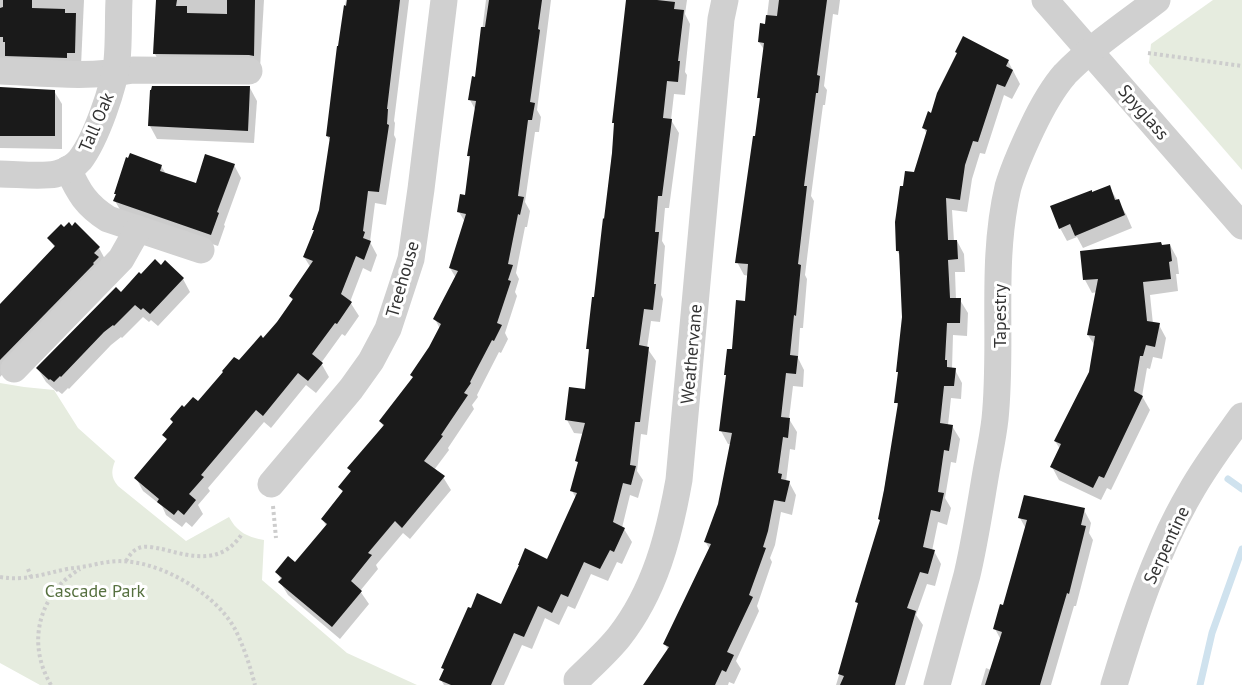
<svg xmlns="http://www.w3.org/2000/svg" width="1242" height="685" viewBox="0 0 1242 685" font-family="'PT Sans',sans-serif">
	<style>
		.green { fill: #e6ecdf }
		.shadow { fill: #0003 }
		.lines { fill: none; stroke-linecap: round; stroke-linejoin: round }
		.stream { stroke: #cfe2ee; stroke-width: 7 }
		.building { fill: #1a1a1a }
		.path { stroke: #cdcdcd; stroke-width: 4; stroke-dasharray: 3 3; stroke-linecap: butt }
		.minor { stroke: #d0d0d0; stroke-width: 27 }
		.labels { text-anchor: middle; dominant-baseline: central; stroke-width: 6; stroke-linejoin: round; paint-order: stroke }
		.street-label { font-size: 18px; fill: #333; stroke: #fff }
		.park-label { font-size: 18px; fill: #56703f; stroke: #fff }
	</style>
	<rect width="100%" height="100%" fill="#fff"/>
	<!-- green -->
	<g class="green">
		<polygon points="1213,0 1242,0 1242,170 1149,63 1151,44"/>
		<path d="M0,383L24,387L54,390L78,428L115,461C111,472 111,477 118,486L186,541L229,517C237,532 247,537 264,540L262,580L347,653L417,685H40L0,663Z"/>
	</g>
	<!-- shadow -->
	<g class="shadow">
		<polygon points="0,0 84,0 81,66 0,70"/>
		<polygon points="157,0 264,0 260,68 162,67 155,54"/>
		<polygon points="346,0 409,0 394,121 395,123 394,135 396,139 386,205 375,203 370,242 377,255 371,272 363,268 350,302 359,316 345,336 342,334 321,363 329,377 316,393 306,385 271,428 264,422 208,488 210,491 198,505 203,514 192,527 186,522 182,527 166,515 162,506 143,491 136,478 167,441 164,435 185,409 199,403 263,340 293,301 290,296 311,268 304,257 315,232 313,229 321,210 331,142 327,136 331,102"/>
		<polygon points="486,0 551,0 537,110 541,117 539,132 535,132 525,202 530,211 527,227 525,227 516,273 519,279 515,292 517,296 505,333 508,339 501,353 499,352 477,395 478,397 472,405 474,409 448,448 449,450 434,470 443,477 451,490 410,539 403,533 376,565 378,569 360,591 369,604 340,639 288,595 280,582 281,580 277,572 295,564 327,527 322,519 343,493 340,487 351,472 349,468 384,427 380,421 414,378 440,329 435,319 456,278 450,268 465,222 459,212 466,197 471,161 468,156 476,111 470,100 476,79"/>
		<polygon points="628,0 687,0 685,14 690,24 685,72 687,75 685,95 674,94 671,120 679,133 669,208 665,208 662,241 665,246 661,295 663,299 660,322 651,321 647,348 656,361 647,435 641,434 637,471 643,480 638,498 630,495 622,528 624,529 632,542 622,564 617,562 608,581 591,574 575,609 568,606 559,625 545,618 532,649 522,645 504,685 444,685 441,680 445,671 443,668 502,606 548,561 576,498 572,491 579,464 577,461 584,434 574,433 567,420 586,391 590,352 588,349 605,220 615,126 614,123"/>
		<polygon points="769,0 840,0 838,15 833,14 824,86 827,90 825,105 823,105 811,196 814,201 805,275 807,279 803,328 800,328 798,358 804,370 803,387 793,386 789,419 797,432 795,450 790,449 786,482 789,482 796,495 792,515 781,512 775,545 770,558 772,562 757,606 759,611 736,661 741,669 734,684 729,682 728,685 645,685 668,650 665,644 710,550 705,541 719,505 731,444 728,444 721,431 728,378 726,375 746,302 749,276 744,275 737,262 761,102 759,98 765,51 759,42 766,25"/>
		<polygon points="1008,61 1020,84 1012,99 1004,95 985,154 980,153 972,179 967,212 952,210 954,241 957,241 964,254 965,272 955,272 956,300 960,300 968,313 967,336 953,335 952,369 955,370 962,383 961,399 951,398 948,425 952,426 960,439 956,463 951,462 945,498 951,508 947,525 938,522 932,551 934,551 941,564 935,586 927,584 916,615 923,625 905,685 836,685 852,633 859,605 857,602 881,521 879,519 899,407 896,402 899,375 898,372 904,317 901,257 897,251 904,188 915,174 927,135 924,128 932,115"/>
		<polygon points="0,88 54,91 62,104 62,149 0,148"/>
		<polygon points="250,88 257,101 254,143 157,139 150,126"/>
		<polygon points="234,165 241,178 224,225 225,226 218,246 122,213 115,201 117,196 115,194 161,166 166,174 197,185"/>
		<polygon points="1109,187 1126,214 1132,228 1083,248 1077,237 1067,241 1060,228"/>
		<polygon points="72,227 78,227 99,248 106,261 0,377 0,305 55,248 49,238 64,230"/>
		<polygon points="1170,245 1177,258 1179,274 1176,274 1178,291 1150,295 1153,324 1159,325 1166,338 1162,359 1153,357 1150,369 1147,368 1142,396 1150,410 1111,490 1107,488 1101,500 1059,480 1052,467 1060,449 1055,441 1090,372 1095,346 1088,335 1097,292 1092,293 1085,280 1082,253"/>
		<polygon points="161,267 183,279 190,292 158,326 151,320 149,322 143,317 122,338 121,337 111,345 69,389 68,388 62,394 58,391 57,392 46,382 38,369 141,277"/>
		<polygon points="1084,510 1091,523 1089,533 1093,540 1076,606 1074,606 1051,685 981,685 986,668 991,670 1001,640 995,629 1004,607 1026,529 1020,518"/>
	</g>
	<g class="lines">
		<!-- stream -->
		<g class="stream">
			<polyline points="1228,479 1242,489"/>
			<polyline points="1200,685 1212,633 1242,549"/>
		</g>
	</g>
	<!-- building -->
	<g class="building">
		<polygon points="3,0 32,0 32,8 65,9 65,13 76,13 75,53 67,53 67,58 5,56 5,42 3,42 3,37 0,37 0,8 3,7"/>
		<polygon points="156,0 177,0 176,6 187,6 187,13 227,14 227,0 255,0 254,56 249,55 153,54"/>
		<polygon points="347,0 400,0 387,109 388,109 387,124 389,125 379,192 368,191 363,231 365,232 363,238 371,241 364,260 356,256 341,294 352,302 337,324 335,323 312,354 323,363 308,381 298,373 263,416 256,410 201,475 204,477 189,494 196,500 184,515 178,510 174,515 157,502 159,499 134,478 167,439 162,435 173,422 170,419 182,405 184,407 193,397 198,401 223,372 222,371 234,357 239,360 261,335 263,338 277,322 293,299 289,296 313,261 303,257 314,230 312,230 319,210 330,137 326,136 337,46 338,46 344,5 346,6"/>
		<polygon points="489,0 542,0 538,29 540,30 530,102 535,103 532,120 528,120 518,196 524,197 520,215 518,214 508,264 513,265 508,280 511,281 497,323 502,325 494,341 492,340 470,382 471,383 464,393 468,395 441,435 443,436 424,461 445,476 402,528 395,521 368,553 372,555 351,581 362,591 332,627 278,582 282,578 275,572 288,556 295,562 327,524 321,519 343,491 338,487 351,471 347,468 384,425 379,421 413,377 410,375 429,347 441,324 433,319 458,271 449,268 466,214 457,212 460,194 465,195 470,156 467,156 476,101 468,100 472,76 475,77 481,27 485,27"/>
		<polygon points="626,0 657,0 675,2 674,9 684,10 678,61 680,61 678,82 667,81 663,118 672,119 662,196 658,196 655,232 659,232 654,284 656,284 653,310 644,309 639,345 649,347 640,422 635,422 630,465 636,466 631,485 623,483 613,522 625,528 614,552 610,550 600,569 584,562 568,597 561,594 552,613 538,606 524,637 514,633 491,685 451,685 439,680 444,669 441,668 468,607 471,608 477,593 501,604 519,565 518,565 525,548 547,559 577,493 570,491 578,462 575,461 585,423 565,420 569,387 585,389 589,349 586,349 592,297 594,297 603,218 604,219 612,153 614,123 612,123"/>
		<polygon points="779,0 827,0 817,75 820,76 818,93 816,93 804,186 807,186 798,264 801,265 796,316 794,315 790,355 798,356 796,374 786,373 781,417 790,418 788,438 783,437 778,473 782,474 781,479 790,481 785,502 774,500 768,531 763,547 766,548 749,595 753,597 727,652 734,655 726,672 722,670 715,685 643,685 669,647 663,644 711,544 704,542 718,504 732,433 719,431 726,375 724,375 727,349 732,349 736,300 745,301 748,264 735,263 753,136 755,136 760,98 757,98 764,43 758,42 760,23 765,24 766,15 777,16"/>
		<polygon points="963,36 1009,60 1006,66 1013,70 1005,87 997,84 978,142 973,141 965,165 960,200 946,198 948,240 957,240 958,259 948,260 950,298 961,298 960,323 947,323 945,360 947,360 947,367 956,368 954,386 944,386 940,423 953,425 949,451 944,450 938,492 944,493 940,512 931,510 923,547 935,550 928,574 920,572 907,608 916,611 895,685 840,685 844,676 838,674 858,603 855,602 880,520 878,519 884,490 898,403 894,403 898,372 896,372 902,317 899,251 896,251 895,222 900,186 903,186 905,171 914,172 927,130 922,128 928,111 931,113 937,93 957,53 955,52"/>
		<polygon points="152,86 250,86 248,131 148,126 150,90 151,90"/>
		<polygon points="0,87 55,90 55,136 0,136"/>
		<polygon points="130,153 162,165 160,171 196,183 205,154 235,164 217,212 219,213 211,235 113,201 116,194 114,194 126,157 128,158"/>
		<polygon points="1110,185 1115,200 1119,199 1125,215 1075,236 1070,224 1059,229 1050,206 1092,190 1092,192"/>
		<polygon points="69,222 72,226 75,222 100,247 94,253 99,257 93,263 94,264 0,360 0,304 55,246 47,238 61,224 64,227"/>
		<polygon points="1161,242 1162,245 1170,244 1172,261 1169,262 1171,279 1143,282 1147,321 1160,323 1155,347 1146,345 1143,356 1140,356 1134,391 1143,396 1104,478 1099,476 1093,488 1050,467 1061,444 1054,441 1089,372 1095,336 1087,335 1098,279 1083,280 1080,251"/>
		<polygon points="155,259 161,265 165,260 184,278 150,314 143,308 141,310 135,305 114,326 113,325 104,332 61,377 60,376 54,382 50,379 49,380 36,368 116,287 121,292 139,272 141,274"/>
		<polygon points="1024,495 1085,508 1081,525 1086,526 1069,594 1067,593 1040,685 985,685 1002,632 993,629 1000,604 1003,605 1027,520 1018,518"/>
	</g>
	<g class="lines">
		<!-- path -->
		<g class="path">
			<polyline points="1148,53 1242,66"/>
			<polyline points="273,506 276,538"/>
			<path d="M126,561C129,556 133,550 139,548C146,545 155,548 162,549C193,557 221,565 242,534"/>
			<polyline points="28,569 31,577"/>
			<path d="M0,577C26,581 43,574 67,569C72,568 76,568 81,567C90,566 99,563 108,562C152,555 214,591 235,629C244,647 250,666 255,685"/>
			<path d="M51,685C32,653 34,616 58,587C64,580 72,574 80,569"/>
		</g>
		<!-- minor -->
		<g class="minor">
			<polyline points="1045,0 1242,226"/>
			<path d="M0,71C44,73 89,78 133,70L249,71"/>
			<path d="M68,169C79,193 86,205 108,219L201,250"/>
			<path d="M0,174C16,174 41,177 56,174C64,172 74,167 80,160C96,139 114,87 117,61C119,41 118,20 119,0"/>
			<polyline points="14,369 121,259 138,229"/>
			<polyline points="271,484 351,389 371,361 388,329 411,259 421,189 444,0"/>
			<path d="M577,680C591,666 607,652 619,637C655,591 669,536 679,480L721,19L725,0"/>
			<path d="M937,685C947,648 957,612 967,575C975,541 980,507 986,472C989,455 993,437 995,419C1003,342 990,263 1008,187C1014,167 1023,147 1032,128C1041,109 1051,90 1065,74C1091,47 1127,23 1157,0"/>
			<path d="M1114,685C1134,619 1155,553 1190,493C1205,466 1224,441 1242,416"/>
		</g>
	</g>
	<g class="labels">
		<!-- street labels -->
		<g class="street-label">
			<text transform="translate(1144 112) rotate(49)">Spyglass</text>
			<text transform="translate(96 122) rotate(-67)">Tall Oak</text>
			<text transform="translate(402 279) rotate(-74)">Treehouse</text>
			<text transform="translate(999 316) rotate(-90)">Tapestry</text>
			<text transform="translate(691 354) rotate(-85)">Weathervane</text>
			<text transform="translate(1166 545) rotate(-65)">Serpentine</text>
		</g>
		<!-- park labels -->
		<g class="park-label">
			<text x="95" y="590">Cascade Park</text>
		</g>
	</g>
</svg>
